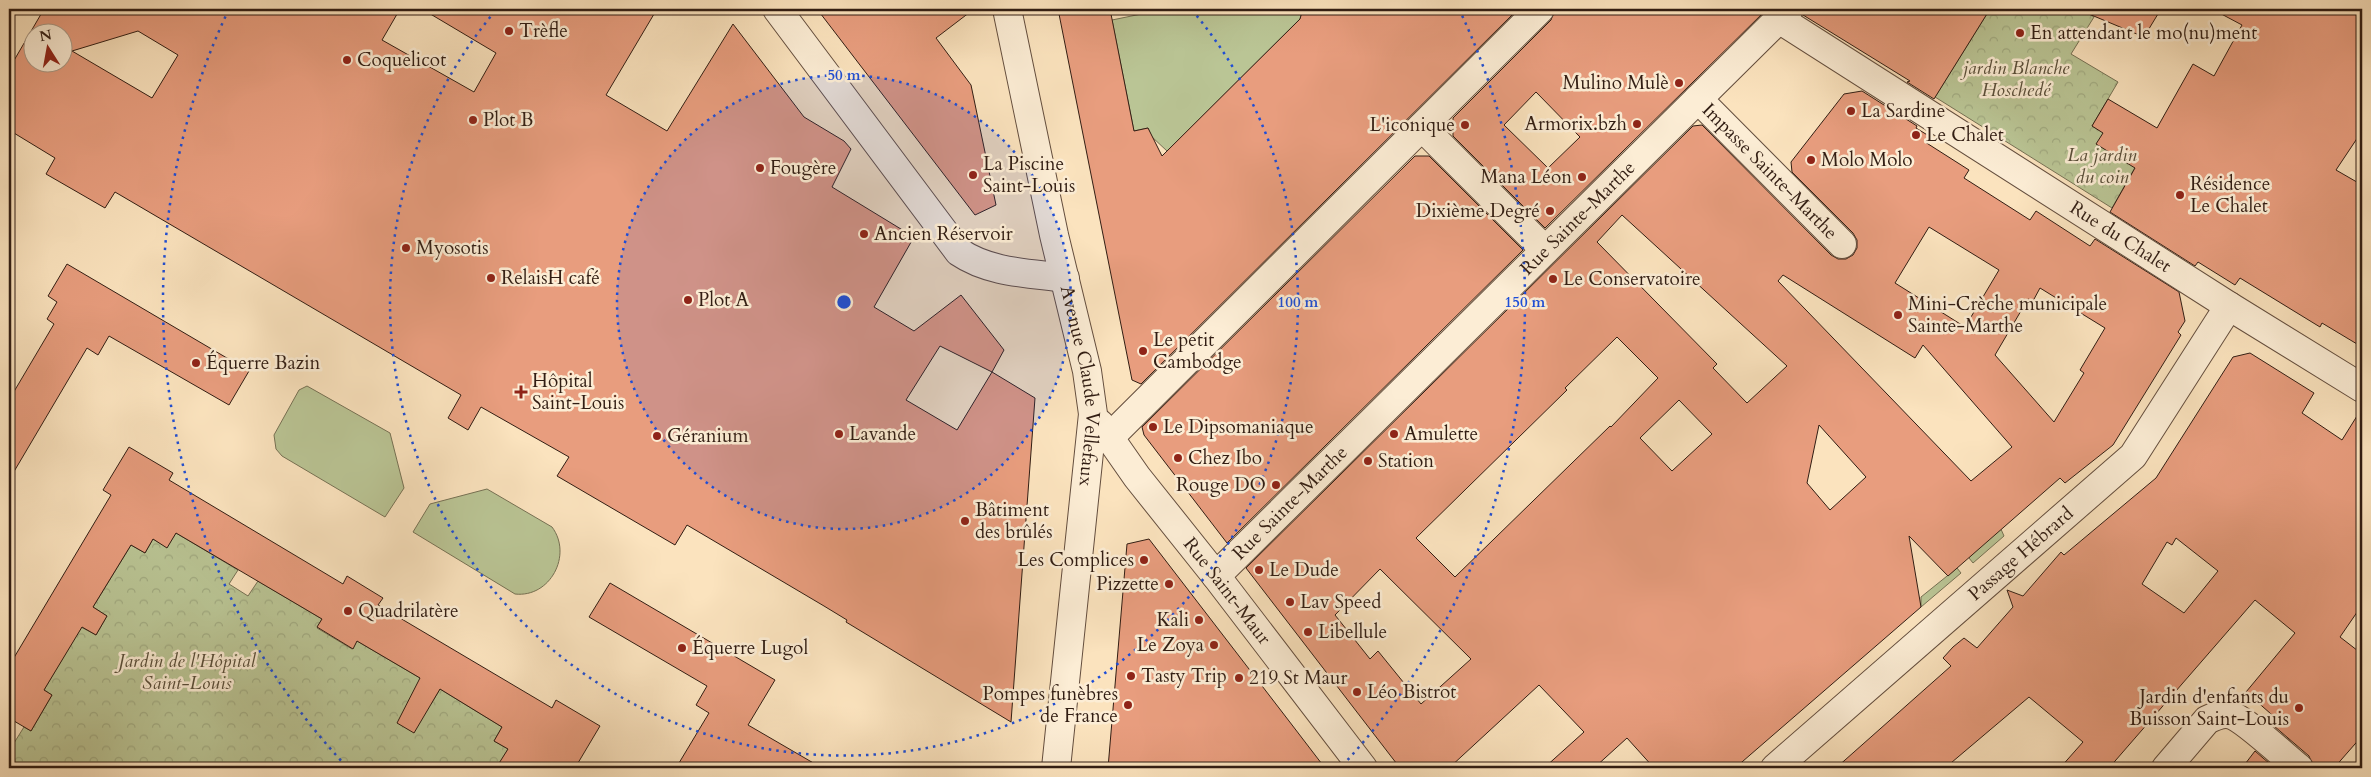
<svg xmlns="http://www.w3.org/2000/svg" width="2371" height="777" viewBox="0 0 2371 777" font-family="Cardo,serif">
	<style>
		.green { fill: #bac595; stroke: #767154 }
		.park { fill: url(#park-crowns); stroke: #767154 }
		.building { fill: #e89d7e; stroke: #311d13; fill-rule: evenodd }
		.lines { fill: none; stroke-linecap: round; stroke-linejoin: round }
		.minor-casing { stroke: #644e3e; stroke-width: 30 }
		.minor { stroke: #fcedd5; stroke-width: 28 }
		.ring { fill: none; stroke: #1d4ed8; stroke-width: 2.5; stroke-dasharray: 2.5 5 }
		.poi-dot { fill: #8f2418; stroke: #fcedd5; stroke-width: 2 }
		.labels { text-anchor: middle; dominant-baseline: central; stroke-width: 5; stroke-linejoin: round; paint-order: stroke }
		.poi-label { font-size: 19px; fill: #311d13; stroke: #fcedd5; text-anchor: start }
		.park-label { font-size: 19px; font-style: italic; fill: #5a4f3a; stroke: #fcedd5 }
		.street-label { font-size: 19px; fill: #311d13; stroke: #fcedd5 }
		.centre { fill: #1d4ed8; stroke: #fcedd5; stroke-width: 2.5 }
		.ring-label { font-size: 15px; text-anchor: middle; font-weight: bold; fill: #1d4ed8; stroke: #fcedd5; stroke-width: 5; stroke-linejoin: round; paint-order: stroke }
	</style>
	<defs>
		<pattern id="park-crowns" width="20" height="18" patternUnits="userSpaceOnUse" patternTransform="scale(1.25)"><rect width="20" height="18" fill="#bac595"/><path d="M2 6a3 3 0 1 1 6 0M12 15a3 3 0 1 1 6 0" fill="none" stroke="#a0a980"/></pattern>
	</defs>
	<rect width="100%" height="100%" fill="#fbe3be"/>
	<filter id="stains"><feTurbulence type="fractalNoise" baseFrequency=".004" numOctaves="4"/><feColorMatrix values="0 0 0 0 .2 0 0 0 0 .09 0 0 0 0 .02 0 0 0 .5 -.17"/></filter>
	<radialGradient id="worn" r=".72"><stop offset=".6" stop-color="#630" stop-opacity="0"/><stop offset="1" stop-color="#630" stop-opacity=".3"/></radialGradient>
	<!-- green -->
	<g class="green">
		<polygon points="1151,9 1303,9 1300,19 1167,151 1151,136 1148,128 1134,131 1112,20 1151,12"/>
		<polygon points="307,386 390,433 404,488 385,517 282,456 276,449 274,435 299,390"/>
		<path d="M487,489L552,527C573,555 550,598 515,594L413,532L430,504Z"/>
		<polygon points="2000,527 2004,536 1973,563 1969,558"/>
		<polygon points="1957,568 1961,573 1921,607 1921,597"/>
	</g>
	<!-- park -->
	<g class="park">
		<polygon points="1990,9 2081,9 2094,17 2071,54 2118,82 2092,126 2142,155 2112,208 1935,97"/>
		<polygon points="176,533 238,570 229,584 248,596 258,581 322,619 317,628 352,649 357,641 420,678 431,704 440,689 502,727 494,741 508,749 500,763 507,768 9,768 9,751 24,727 31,731 52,695 44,690 81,627 96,635 107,616 93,607 131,545 145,553 153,539 167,547"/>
	</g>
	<!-- building -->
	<g class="building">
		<path d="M44,9H400L382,40L474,92L496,53L422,9H657L606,95L667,131L733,24L804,117L844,141L851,149L832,187L914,237L874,307L914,331L961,295L1004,350L992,372L940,346L906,400L957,430L992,372L1035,398L1011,722L846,622L847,620L824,606L687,525L675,545L557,476L569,457L481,407L468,430L448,418L461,395L115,192L105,208L46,174L55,158L9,130V69ZM138,31L178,55L152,98L72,51ZM32,32H62V62H32Z"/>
		<polygon points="817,9 974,9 936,38 971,85 996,205 975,215"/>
		<polygon points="1058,9 1110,9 1134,131 1148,128 1162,156 1300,19 1302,12 1413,14 1413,9 1518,9 1141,384 1132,380"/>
		<path d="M1555,9H1767L1545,228L1453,136V118L1551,20ZM1536,92L1580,137L1548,168L1504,125Z"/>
		<polygon points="1804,9 1990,9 1934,99 1907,82 1910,81 1803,15"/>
		<polygon points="2077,9 2161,9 2144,37"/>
		<polygon points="2212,9 2362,9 2362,131 2336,170 2362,185 2362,347 2322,323 2320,327 2240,278 2235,285 2198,262 2195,266 2110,212 2135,168 2096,144 2103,133 2092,126 2108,99 2157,128 2193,64 2214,76 2242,25"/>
		<path d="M1862,91L1917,126L1916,128L1929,136L1925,142L1969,170L1964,178L2030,220L2036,211L2090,246L2095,239L2179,292L2185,321L2178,332L2181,335L2113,445L2065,483L2060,478L1948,576L1909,536L1921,607L1735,768H1654L1627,738L1594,768H1544L1584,732L1539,685L1449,768H1400L1246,568L1693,126L1702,125L1831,255L1838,259H1846L1853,255L1857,248V240L1853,233L1792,172L1791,162L1844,94ZM1622,215L1787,366L1747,403L1713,368L1717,364L1597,242ZM1929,227L1999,270L1965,327L1895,283ZM1783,275L1915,358L1923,345L2012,447L1971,481L1778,281ZM2040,288L2105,328L2080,370L2084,373L2054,422L1995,355L2028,299L2033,301ZM1617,337L1658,378L1611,427L1610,426L1455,577L1416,538L1567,390L1565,388ZM1679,400L1712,434L1672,471L1640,438ZM1819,425L1866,477L1830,510L1807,483ZM1380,569L1471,659L1421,704L1378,651L1370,659L1335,615Z"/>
		<polygon points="1415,156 1429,156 1523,250 1227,543 1144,435 1142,427"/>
		<polygon points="67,264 249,371 229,405 109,336 98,355 87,348 9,480 9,400 54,324 47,319 57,302 48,296"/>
		<path d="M2250,353L2314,393L2302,413L2342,440L2362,408V605L2340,637L2362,654V736L2334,768H2314L2309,756L2274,726L2279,721L2246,692L2295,633L2255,600L2109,768H2060L2083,742L2029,697L1945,768H1836L1951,666L1943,658L1953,647L1964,638L1977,648L2013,607L2007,590L2023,596L2061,552L2064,555L2156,478L2233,357ZM2176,538L2218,571L2184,613L2142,584L2167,542L2172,545Z"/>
		<polygon points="129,447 173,473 169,480 343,584 347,576 383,598 378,605 552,708 556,700 600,726 575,768 496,768 508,749 494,741 502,727 440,689 414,733 397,723 420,678 357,641 353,649 317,627 322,619 176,533 167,548 153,539 145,553 131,545 93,607 107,616 96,635 82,627 44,690 52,695 31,731 9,718 9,666 111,495 103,490"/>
		<polygon points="1149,539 1289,721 1325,768 1108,768 1127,544"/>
		<polygon points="610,583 775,680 748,725 822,768 676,768 709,713 696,705 707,686 589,617"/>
		<polygon points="2255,751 2263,758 2275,768 2242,768"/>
	</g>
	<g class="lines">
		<!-- minor casing -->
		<g class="minor-casing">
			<g id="minor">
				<path d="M777,9L959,252C990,273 1029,273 1065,278"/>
				<path id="s1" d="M1007,9L1054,235L1087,371L1093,414L1056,768"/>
				<path id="s2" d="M1779,19L2229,306L2362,388"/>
				<path id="s3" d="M1698,99L1842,244"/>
				<polyline points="1422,127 1545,250"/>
				<path id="s4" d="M1100,424L1137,477L1216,576L1363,768"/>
				<polyline points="1109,438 1540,9"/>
				<path id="s5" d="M1216,576L1789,9"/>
				<path id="s6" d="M1775,768L2133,456L2229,306"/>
				<path d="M2166,768L2207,720C2213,717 2219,714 2226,714C2240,714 2285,757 2299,768"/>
			</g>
		</g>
		<!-- minor -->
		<use href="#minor" class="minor"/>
	</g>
	<!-- distance rings -->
	<circle cx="844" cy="302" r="227" fill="#1d4ed8" fill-opacity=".12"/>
	<g class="ring">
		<circle cx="844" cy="302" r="227"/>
		<path d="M1192 10A454 454 0 1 1 496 10"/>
		<path d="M346 766A681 681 0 0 1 229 9M1459 9A681 681 0 0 1 1342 766"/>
	</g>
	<!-- markers -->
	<g class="poi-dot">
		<circle cx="509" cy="31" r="5"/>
		<circle cx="2020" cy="33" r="5"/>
		<circle cx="347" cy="60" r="5"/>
		<circle cx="1679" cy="83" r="5"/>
		<circle cx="1851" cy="111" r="5"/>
		<circle cx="473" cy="120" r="5"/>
		<circle cx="1637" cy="124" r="5"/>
		<circle cx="1465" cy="125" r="5"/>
		<circle cx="1916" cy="135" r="5"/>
		<circle cx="1811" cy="160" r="5"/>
		<circle cx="760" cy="168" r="5"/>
		<circle cx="973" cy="175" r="5"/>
		<circle cx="1582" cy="177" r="5"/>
		<circle cx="2180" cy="195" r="5"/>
		<circle cx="1550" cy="211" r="5"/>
		<circle cx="864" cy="234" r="5"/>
		<circle cx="406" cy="248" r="5"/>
		<circle cx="491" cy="278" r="5"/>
		<circle cx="1553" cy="279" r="5"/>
		<circle cx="688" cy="300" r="5"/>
		<circle cx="1898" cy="315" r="5"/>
		<circle cx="1143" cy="351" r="5"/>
		<circle cx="196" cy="363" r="5"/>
		<path d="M518.5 384.5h5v5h5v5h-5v5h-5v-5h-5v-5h5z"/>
		<circle cx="1153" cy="427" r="5"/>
		<circle cx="839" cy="434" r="5"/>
		<circle cx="1394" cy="434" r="5"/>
		<circle cx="657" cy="436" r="5"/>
		<circle cx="1178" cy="458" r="5"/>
		<circle cx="1368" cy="461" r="5"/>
		<circle cx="1276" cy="485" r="5"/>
		<circle cx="965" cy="521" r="5"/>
		<circle cx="1144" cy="560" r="5"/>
		<circle cx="1259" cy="570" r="5"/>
		<circle cx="1169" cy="584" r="5"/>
		<circle cx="1290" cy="602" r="5"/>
		<circle cx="348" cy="611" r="5"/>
		<circle cx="1199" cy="620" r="5"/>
		<circle cx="1308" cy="632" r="5"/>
		<circle cx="1214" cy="645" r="5"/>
		<circle cx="682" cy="648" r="5"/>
		<circle cx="1131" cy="676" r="5"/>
		<circle cx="1239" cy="678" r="5"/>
		<circle cx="1357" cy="692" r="5"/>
		<circle cx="1128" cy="705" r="5"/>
		<circle cx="2299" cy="708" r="5"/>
	</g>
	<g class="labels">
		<!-- poi labels -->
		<g class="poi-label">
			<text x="519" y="31">Trèfle</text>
			<text x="2030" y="33">En attendant le mo(nu)ment</text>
			<text x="357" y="60">Coquelicot</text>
			<text x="1669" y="83" text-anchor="end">Mulino Mulè</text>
			<text x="1861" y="111">La Sardine</text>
			<text x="483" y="120">Plot B</text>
			<text x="1627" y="124" text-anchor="end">Armorix.bzh</text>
			<text x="1455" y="125" text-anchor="end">L'iconique</text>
			<text x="1926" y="135">Le Chalet</text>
			<text x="1821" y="160">Molo Molo</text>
			<text x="983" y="164">La Piscine<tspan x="983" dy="22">Saint-Louis</tspan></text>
			<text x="770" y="168">Fougère</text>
			<text x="1572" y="177" text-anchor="end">Mana Léon</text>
			<text x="2190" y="184">Résidence<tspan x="2190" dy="22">Le Chalet</tspan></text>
			<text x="1540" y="211" text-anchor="end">Dixième Degré</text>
			<text x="874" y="234">Ancien Réservoir</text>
			<text x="416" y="248">Myosotis</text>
			<text x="501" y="278">RelaisH café</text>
			<text x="1563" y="279">Le Conservatoire</text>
			<text x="698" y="300">Plot A</text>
			<text x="1908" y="304">Mini-Crèche municipale<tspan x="1908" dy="22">Sainte-Marthe</tspan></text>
			<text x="1153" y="340">Le petit<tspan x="1153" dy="22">Cambodge</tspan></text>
			<text x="206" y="363">Équerre Bazin</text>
			<text x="532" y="381">Hôpital<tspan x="532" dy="22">Saint-Louis</tspan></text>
			<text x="1163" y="427">Le Dipsomaniaque</text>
			<text x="849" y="434">Lavande</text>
			<text x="1404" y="434">Amulette</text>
			<text x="667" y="436">Géranium</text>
			<text x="1188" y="458">Chez Ibo</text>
			<text x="1378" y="461">Station</text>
			<text x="1266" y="485" text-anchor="end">Rouge DO</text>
			<text x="975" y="510">Bâtiment<tspan x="975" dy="22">des brûlés</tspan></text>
			<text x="1134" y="560" text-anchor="end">Les Complices</text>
			<text x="1269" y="570">Le Dude</text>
			<text x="1159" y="584" text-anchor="end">Pizzette</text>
			<text x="1300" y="602">Lav Speed</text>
			<text x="358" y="611">Quadrilatère</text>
			<text x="1189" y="620" text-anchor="end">Kali</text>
			<text x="1318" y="632">Libellule</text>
			<text x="1204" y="645" text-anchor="end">Le Zoya</text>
			<text x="692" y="648">Équerre Lugol</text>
			<text x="1141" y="676">Tasty Trip</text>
			<text x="1249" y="678">219 St Maur</text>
			<text x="1367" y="692">Léo Bistrot</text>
			<text x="1118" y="694" text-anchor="end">Pompes funèbres<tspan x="1118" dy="22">de France</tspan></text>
			<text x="2289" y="697" text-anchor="end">Jardin d'enfants du<tspan x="2289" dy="22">Buisson Saint-Louis</tspan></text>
		</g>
		<!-- park labels -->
		<g class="park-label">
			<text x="2016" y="68">jardin Blanche<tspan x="2016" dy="22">Hoschedé</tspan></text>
			<text x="2102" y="155">La jardin<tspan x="2102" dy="22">du coin</tspan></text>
			<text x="187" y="661">Jardin de l'Hôpital<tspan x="187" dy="22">Saint-Louis</tspan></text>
		</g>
		<!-- street labels -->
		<g class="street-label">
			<text stroke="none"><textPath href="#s3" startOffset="102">Impasse Sainte-Marthe</textPath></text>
			<text stroke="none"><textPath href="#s5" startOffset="509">Rue Sainte-Marthe</textPath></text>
			<text stroke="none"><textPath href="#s2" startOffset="405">Rue du Chalet</textPath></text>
			<text stroke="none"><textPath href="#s1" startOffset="385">Avenue Claude Vellefaux</textPath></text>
			<text stroke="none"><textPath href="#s5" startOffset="104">Rue Sainte-Marthe</textPath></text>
			<text stroke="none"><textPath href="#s6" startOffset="326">Passage Hébrard</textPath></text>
			<text stroke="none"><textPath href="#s4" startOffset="210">Rue Saint-Maur</textPath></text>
		</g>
	</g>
	<circle cx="844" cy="302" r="8" class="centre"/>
	<g class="ring-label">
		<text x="844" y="80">50 m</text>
		<text x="1298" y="307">100 m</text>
		<text x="1525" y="307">150 m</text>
	</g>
	<!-- margin -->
	<rect width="2371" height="777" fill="none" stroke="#fbe3be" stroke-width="30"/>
	<rect x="10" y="10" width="2351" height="757" fill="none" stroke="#311d13" stroke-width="2.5"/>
	<rect x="15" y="15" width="2341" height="747" fill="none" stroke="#311d13"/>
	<!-- north arrow -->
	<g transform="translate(48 48) rotate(349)"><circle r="24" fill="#fcedd5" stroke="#ab9a87"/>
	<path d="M0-4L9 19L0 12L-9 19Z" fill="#8f2418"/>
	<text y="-8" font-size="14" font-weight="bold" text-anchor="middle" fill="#311d13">N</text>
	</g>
	<rect width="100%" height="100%" filter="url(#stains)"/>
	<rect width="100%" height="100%" fill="url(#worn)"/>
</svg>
